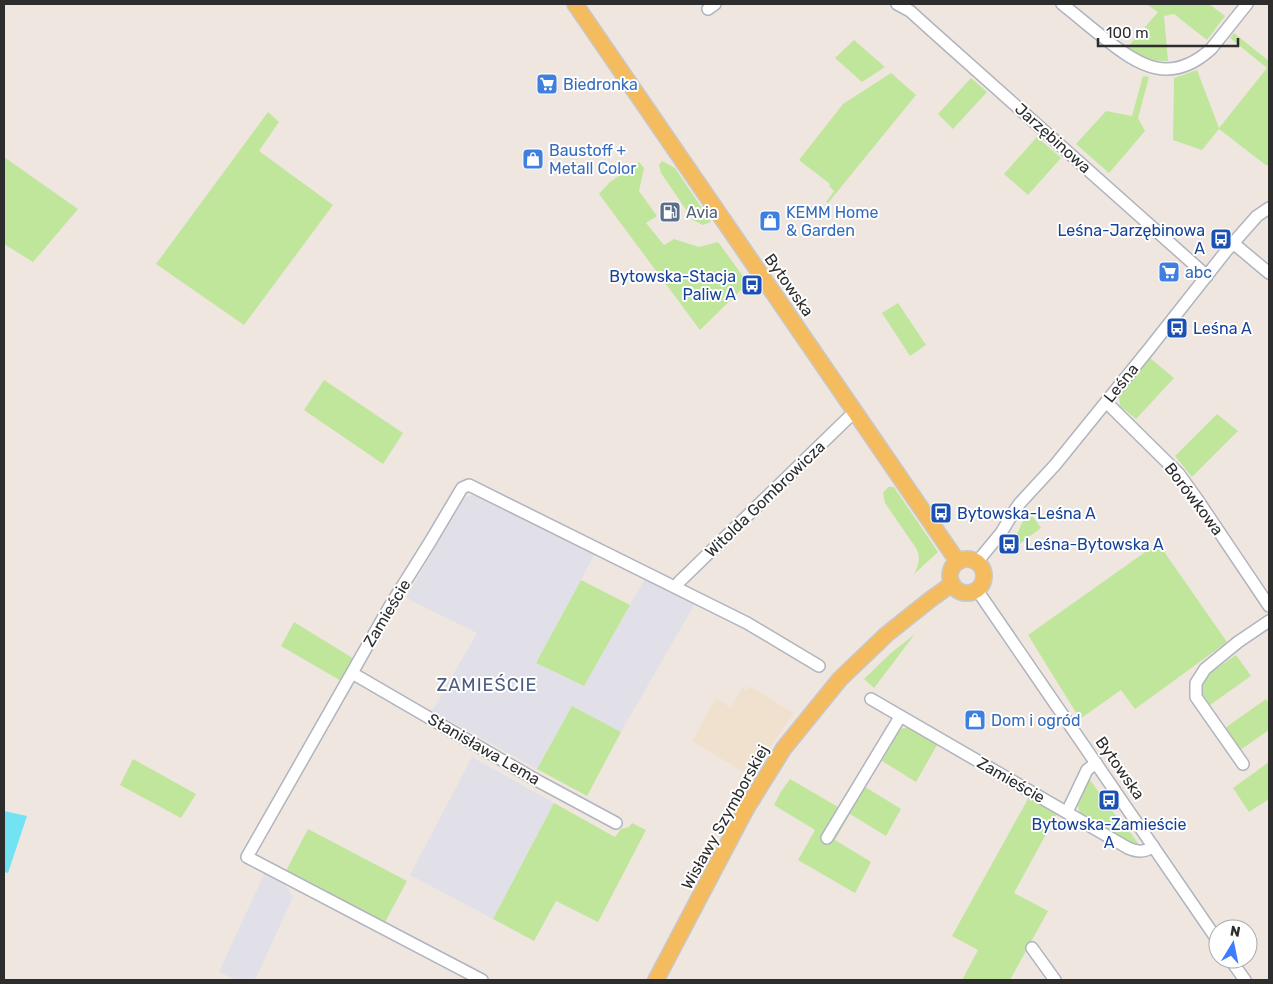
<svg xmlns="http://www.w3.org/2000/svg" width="1273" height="984" viewBox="0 0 1273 984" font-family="Rubik,sans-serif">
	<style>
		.industrial { fill: #e1e0e8 }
		.education { fill: #f0e1cf }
		.green { fill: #c0e69b }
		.water { fill: #71e3f2 }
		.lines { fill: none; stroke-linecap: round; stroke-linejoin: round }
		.minor-casing { stroke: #b0b4bd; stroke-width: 14 }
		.major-casing { stroke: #c8c8c8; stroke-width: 18 }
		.minor { stroke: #fff; stroke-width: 11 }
		.major { stroke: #f5bc5f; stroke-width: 15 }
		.labels { text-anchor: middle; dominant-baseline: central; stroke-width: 4; stroke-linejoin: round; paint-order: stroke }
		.shop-label { font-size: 16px; fill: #366cbe; stroke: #fff; text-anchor: start }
		.street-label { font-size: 16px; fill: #2d2d2d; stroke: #fff }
		.service-label { font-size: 16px; fill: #4e5e75; stroke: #fff; text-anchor: start }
		.transit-label { font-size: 16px; fill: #164399; stroke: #fff; text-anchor: start }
		.neighbourhood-label { font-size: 18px; letter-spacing: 1px; fill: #4b5c80; stroke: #fff }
	</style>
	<rect width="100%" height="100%" fill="#efe6e0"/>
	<!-- industrial -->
	<g class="industrial">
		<polygon points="475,494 537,527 539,524 596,552 536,663 584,686 646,577 696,602 621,732 572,706 537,769 432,711 477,633 406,598 463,498"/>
		<polygon points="472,757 554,803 493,919 410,875"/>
		<polygon points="265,872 282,880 293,897 255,980 236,980 219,972"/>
	</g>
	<!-- education -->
	<polygon class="education" points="749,686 794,713 750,776 692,741 716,698 731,708 742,688 747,690"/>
	<!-- green -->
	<g class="green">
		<path d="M1146,4H1209L1225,16L1207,40L1174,14L1164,16L1168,61C1149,61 1142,58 1126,49L1158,12Z"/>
		<polygon points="1234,33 1269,61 1269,163 1267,166 1219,129 1202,150 1173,140 1174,78 1197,70 1219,128 1267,68 1230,38"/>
		<polygon points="854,40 885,67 862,82 835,58"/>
		<polygon points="891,73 916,95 828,203 826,202 834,191 829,186 830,184 799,160 843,104"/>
		<polygon points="1143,76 1149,77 1138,118 1145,131 1109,173 1076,144 1106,111 1132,116"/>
		<polygon points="971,78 987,92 953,129 938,114"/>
		<polygon points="268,112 279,122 259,151 333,205 244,325 156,264"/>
		<polygon points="1037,137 1061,158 1028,195 1004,174"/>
		<polygon points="4,157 78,209 33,262 4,244"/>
		<polygon points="662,161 675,168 711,222 703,225 693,220 661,173 659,165"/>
		<polygon points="639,162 644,168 639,191 657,216 646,223 664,245 674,239 699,247 718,242 748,283 700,330 599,194 610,182"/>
		<polygon points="898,303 926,345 910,356 882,313"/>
		<polygon points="1150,358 1174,378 1136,419 1120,406 1119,397"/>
		<polygon points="324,380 403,433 383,464 304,410"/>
		<polygon points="1217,414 1238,431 1192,477 1175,456"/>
		<path d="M888,487H894L938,552L914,574C919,565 921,557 916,548L885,503L883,493Z"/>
		<polygon points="1028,510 1041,528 1007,553 1005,550 1018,532"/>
		<polygon points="1158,543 1227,642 1135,709 1121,690 1080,719 1028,635"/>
		<polygon points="581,580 630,605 584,686 536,663"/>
		<polygon points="294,622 354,659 341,681 281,646"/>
		<polygon points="915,634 874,688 864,679 891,653"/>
		<polygon points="1236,655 1251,676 1210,705 1199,689 1200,680"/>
		<polygon points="1266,699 1269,703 1269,730 1240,750 1225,728"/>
		<polygon points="572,706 621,732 587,796 537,769"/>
		<polygon points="909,727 937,745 916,782 882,761 900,729"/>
		<polygon points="133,759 196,794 181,818 120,785"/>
		<polygon points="1269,762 1269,799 1249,812 1233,788"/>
		<polygon points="1088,777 1113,812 1127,828 1140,846 1136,847 1083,817 1079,811 1078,806"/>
		<polygon points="790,779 838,807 854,780 901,809 886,836 850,814 835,840 871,862 855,893 798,860 815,830 774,805 780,793"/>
		<polygon points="1029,797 1057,814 1014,893 1048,911 1010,980 962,980 978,950 952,936"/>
		<polygon points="554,803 615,837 621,829 629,827 632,823 646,830 598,922 556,901 534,941 493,919"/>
		<polygon points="308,829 407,881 385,922 286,871"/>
	</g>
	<!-- water -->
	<polygon class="water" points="4,811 27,816 8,873 4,872"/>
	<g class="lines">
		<!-- minor casing -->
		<g class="minor-casing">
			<g id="minor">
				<polyline points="897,4 910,11 931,30 1207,276"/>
				<path d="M1062,4C1076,15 1090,27 1104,38C1140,67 1171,85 1211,49L1247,4"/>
				<polyline points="708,9 715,4"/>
				<polyline points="1233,243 1269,273"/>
				<polyline points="1106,402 1179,474 1197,499 1269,606"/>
				<polyline points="977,562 1001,533 1013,513 1020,503 1055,465 1149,349 1227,250 1257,216 1269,208"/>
				<polyline points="676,587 679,582 848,418 856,413"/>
				<polyline points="977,590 1218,941"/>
				<polyline points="352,673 538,781 616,823"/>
				<path d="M871,699L1128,848C1137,852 1145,853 1153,846"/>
				<polyline points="1243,764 1196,697 1196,683 1205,669 1238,642 1269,621"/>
				<polyline points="1067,812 1087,770 1096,763"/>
				<polyline points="827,838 900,717"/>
				<polyline points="1032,948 1055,980"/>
				<polyline points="1230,959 1245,980"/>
				<polyline points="482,980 247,857 390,606 430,542 462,488 469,485 747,623 819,666"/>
			</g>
		</g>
		<!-- major casing -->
		<g class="major-casing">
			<g id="major">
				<polyline points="575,4 958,562"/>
				<circle cx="967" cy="576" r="17"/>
				<polyline points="656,980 746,809 784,748 840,679 887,634 931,599 952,584"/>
			</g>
		</g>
		<!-- minor -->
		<use href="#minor" class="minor"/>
		<!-- major -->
		<use href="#major" class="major"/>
	</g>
	<!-- icons -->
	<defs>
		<g id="supermarket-square" transform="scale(1.125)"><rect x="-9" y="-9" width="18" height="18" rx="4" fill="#3f7fe0" stroke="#fff"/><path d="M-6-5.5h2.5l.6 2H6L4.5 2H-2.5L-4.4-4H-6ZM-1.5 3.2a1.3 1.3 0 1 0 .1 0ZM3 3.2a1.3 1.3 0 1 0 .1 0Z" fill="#fff"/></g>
		<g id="shop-square" transform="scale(1.125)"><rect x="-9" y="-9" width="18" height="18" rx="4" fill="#3f7fe0" stroke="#fff"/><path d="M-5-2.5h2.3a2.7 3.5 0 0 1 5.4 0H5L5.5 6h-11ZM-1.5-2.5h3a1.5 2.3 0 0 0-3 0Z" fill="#fff"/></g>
		<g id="fuel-square" transform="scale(1.125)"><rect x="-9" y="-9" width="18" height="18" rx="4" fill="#5c6f8a" stroke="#fff"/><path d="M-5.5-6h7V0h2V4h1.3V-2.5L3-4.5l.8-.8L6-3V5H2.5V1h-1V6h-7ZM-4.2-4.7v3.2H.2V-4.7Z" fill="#fff"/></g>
		<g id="bus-square" transform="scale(1.125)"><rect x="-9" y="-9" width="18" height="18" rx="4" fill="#1a4fb4" stroke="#fff"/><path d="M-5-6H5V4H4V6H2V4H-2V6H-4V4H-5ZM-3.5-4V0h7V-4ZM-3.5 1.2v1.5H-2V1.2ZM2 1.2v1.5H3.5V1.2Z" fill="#fff"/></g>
	</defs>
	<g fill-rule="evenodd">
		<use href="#supermarket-square" x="547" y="84"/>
		<use href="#shop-square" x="533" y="159"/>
		<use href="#fuel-square" x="670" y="212"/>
		<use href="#shop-square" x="770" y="221"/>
		<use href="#bus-square" x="1221" y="239"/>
		<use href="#supermarket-square" x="1169" y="272"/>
		<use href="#bus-square" x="752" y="285"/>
		<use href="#bus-square" x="1177" y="328"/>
		<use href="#bus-square" x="941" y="513"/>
		<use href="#bus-square" x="1009" y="544"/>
		<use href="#shop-square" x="975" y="720"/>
		<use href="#bus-square" x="1109" y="800"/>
	</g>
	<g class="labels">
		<!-- shop labels -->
		<g class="shop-label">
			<text x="563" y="84">Biedronka</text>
			<text x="549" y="150">Baustoff +<tspan x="549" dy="18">Metall Color</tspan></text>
			<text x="786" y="212">KEMM Home<tspan x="786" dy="18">&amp; Garden</tspan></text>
			<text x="1185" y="272">abc</text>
			<text x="991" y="720">Dom i ogród</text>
		</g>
		<!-- street labels -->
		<g class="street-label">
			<text transform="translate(1053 138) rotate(42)">Jarzębinowa</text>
			<text transform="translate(789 285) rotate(55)">Bytowska</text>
			<text transform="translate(1121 383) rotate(-51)">Leśna</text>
			<text transform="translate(765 499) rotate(-44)">Witolda Gombrowicza</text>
			<text transform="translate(1194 499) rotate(53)">Borówkowa</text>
			<text transform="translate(387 613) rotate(-59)">Zamieście</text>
			<text transform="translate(484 749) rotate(30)">Stanisława Lema</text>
			<text transform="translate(1120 768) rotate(55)">Bytowska</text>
			<text transform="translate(1011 780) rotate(30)">Zamieście</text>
			<text transform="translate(725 817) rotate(-61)">Wisławy Szymborskiej</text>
		</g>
		<!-- service labels -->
		<g class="service-label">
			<text x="686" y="212">Avia</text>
		</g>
		<!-- transit labels -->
		<g class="transit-label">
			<text x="1205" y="230" text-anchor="end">Leśna-Jarzębinowa<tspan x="1205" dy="18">A</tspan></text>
			<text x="736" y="276" text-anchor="end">Bytowska-Stacja<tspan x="736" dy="18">Paliw A</tspan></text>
			<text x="1193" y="328">Leśna A</text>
			<text x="957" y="513">Bytowska-Leśna A</text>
			<text x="1025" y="544">Leśna-Bytowska A</text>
			<text x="1109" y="824" text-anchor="middle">Bytowska-Zamieście<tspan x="1109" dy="18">A</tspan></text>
		</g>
		<!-- neighbourhood labels -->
		<g class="neighbourhood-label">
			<text x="487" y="685">ZAMIEŚCIE</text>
		</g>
	</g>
	<!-- border -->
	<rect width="1273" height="984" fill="none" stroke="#2d2d2d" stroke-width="10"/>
	<!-- north arrow -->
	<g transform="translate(1233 944) rotate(10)"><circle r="24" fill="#ffffff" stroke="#ababab"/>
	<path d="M0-4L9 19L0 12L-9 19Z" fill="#3d7dff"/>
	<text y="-8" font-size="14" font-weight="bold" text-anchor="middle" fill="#2d2d2d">N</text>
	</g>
	<!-- scale -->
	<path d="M1098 38v8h140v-8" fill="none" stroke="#2d2d2d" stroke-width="2.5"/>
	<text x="1106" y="38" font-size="15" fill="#2d2d2d" stroke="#ffffff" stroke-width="4" paint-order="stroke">100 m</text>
</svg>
